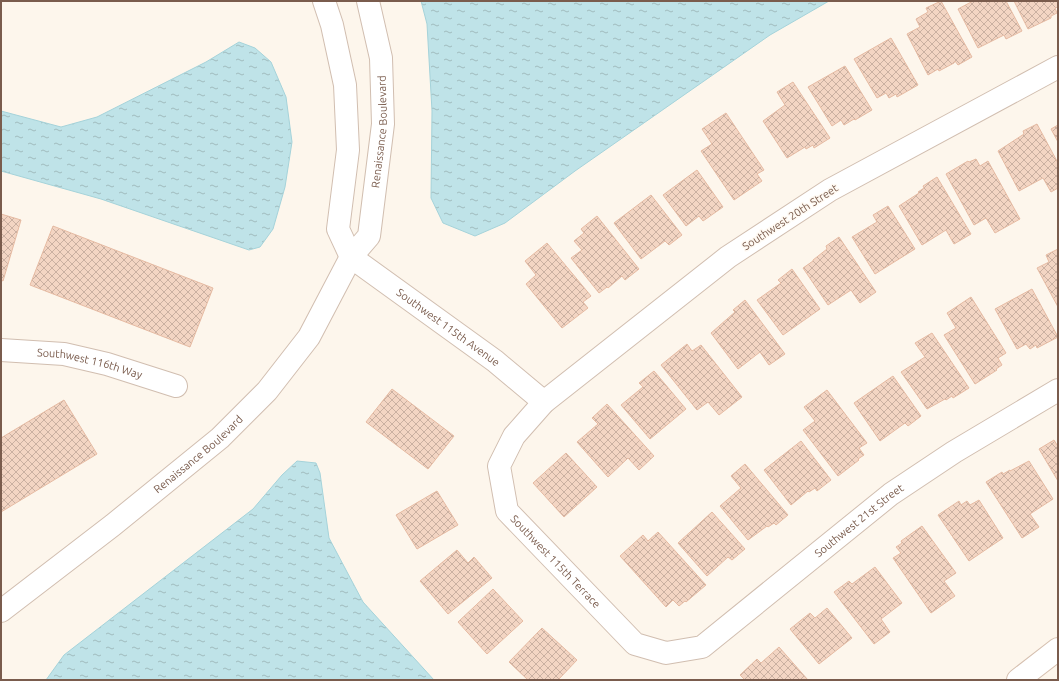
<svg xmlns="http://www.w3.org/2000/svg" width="1059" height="681" viewBox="0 0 1059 681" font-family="Ubuntu,sans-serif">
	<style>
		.water { fill: url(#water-ripples); stroke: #a5d3da }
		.building { fill: url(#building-cross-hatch); stroke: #e6bba3 }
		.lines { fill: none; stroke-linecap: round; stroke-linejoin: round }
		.street-casing { stroke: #d1beb0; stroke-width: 24 }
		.secondary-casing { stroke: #d6c0b0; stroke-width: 24 }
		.street { stroke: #fff; stroke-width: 22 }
		.secondary { stroke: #fff; stroke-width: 22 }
		.labels { text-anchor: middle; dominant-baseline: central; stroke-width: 3; stroke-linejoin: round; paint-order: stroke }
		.street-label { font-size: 11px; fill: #7a5c4d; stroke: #fffaf3 }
	</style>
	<defs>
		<pattern id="water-ripples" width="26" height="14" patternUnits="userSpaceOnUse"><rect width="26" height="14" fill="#bfe3e8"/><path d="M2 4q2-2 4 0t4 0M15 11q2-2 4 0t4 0" fill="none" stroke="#a0bbbe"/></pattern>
		<pattern id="building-cross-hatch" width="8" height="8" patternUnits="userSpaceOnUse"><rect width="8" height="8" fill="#f3d5c3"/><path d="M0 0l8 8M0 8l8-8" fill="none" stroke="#cab0a1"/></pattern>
	</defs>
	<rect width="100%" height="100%" fill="#fdf6ec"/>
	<!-- water -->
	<g class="water">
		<polygon points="421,1 829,1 770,35 575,171 505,223 475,236 443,223 431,198 432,111 427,24"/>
		<polygon points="239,42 255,48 271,62 286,97 292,142 285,187 273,229 260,247 249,250 101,199 1,171 1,111 61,127 97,117 206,62"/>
		<polygon points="297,461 316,463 320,473 329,538 363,602 434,680 46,680 64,655 253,509 282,475"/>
	</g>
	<!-- building -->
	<g class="building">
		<polygon points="941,1 972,57 958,65 955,61 954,63 939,71 938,69 928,75 907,34 920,27 916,19 928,12 926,8"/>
		<polygon points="973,1 1006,1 1022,31 1006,39 1004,35 978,48 958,9"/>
		<polygon points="1014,1 1058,1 1058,7 1055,8 1057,13 1051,16 1051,18 1028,29"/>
		<polygon points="891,38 918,85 897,97 896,94 889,98 886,93 877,98 854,59"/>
		<polygon points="845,66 872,110 855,120 854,119 844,125 841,120 832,126 808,87"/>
		<polygon points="793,82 830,138 814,148 813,145 806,149 805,147 787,158 763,121 785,105 777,92"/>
		<polygon points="726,113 764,170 757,174 762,181 734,200 701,151 712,144 702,129"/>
		<polygon points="1037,124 1058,163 1058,188 1051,192 1043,178 1019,191 998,151 1024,134 1023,131"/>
		<polygon points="1058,125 1058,142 1051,129"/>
		<polygon points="976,159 980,166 988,161 1020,219 995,233 986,218 974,225 946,174 968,161 969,162"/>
		<polygon points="697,170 723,207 703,221 699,216 686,226 663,195"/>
		<polygon points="937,177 971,234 954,244 946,230 922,245 899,206 919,193 918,192 924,188 923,186"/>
		<polygon points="651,195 682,235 669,245 665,241 641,259 614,223"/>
		<polygon points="888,206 915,249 875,274 852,237 877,222 873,215"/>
		<polygon points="1,214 21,220 3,281 1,280"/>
		<polygon points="597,216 639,269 625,280 622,276 608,288 607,287 599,293 571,258 582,250 574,241 584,233 581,229"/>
		<polygon points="53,226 213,288 190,347 30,285"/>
		<polygon points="839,237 876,292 860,303 851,290 828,305 803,268 813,261 813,260 827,249 826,246"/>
		<polygon points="547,243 591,296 583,302 588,308 562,328 526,284 536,275 525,261"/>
		<polygon points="1058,249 1058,307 1037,268 1049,262 1046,255"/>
		<polygon points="792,269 820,309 783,335 757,300 781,283 778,280"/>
		<polygon points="1032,289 1058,337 1037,348 1036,345 1030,349 1026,344 1017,349 995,309"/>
		<polygon points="971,297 1006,353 998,358 1002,365 996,369 997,370 975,384 944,335 956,328 947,313"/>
		<polygon points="745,300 785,354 769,365 760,352 738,369 711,333 735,312 733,310"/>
		<polygon points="932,333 969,388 953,398 952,396 946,400 945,399 927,409 901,372 925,357 915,343"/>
		<polygon points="687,344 692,351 701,345 742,397 719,415 708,402 697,410 661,365"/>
		<polygon points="654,371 686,409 650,439 621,405 643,387 639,383"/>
		<polygon points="893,376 921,416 908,426 905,423 880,441 854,403"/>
		<polygon points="392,389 454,436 428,469 366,422"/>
		<polygon points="827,390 867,443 859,448 864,455 858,459 859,460 838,476 803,430 815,421 804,407"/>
		<polygon points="64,400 97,454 1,512 1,438"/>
		<polygon points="607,404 654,456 639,470 628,458 608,477 577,442 598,424 592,418"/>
		<polygon points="1054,440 1057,445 1058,445 1058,481 1039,449"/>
		<polygon points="801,441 831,480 817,491 815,488 809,492 808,491 791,505 764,470"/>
		<polygon points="566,453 597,487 564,517 533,483"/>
		<polygon points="1029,461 1053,499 1030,514 1039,527 1022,538 986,482 1002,472 1003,474 1010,470 1010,471"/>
		<polygon points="745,464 788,515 776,525 774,523 768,527 767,526 748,540 720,506 741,488 731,476"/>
		<polygon points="437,491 458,525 417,549 396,515"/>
		<polygon points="979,500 1003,538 969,561 938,515 959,501 961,505 967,501 970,505"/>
		<polygon points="712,512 745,549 732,560 728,557 707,576 678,543"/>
		<polygon points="922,526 956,573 944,581 955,596 931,613 893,558 901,553 896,547 902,543 901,541"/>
		<polygon points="658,532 706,585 686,602 685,601 679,606 673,600 666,607 620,556 643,535 648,541"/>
		<polygon points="457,550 468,563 474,557 492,578 448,614 420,581"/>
		<polygon points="875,567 902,603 881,619 890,632 874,644 834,592 849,581 852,584"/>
		<polygon points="493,589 523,621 487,654 458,622"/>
		<polygon points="827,608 852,638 819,664 790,629 810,613 815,618"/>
		<polygon points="542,628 577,660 558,680 528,680 509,662"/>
		<polygon points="779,647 808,680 745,680 740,675 757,659 761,663"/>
	</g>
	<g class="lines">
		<!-- street casing -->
		<g class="street-casing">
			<g id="street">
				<polyline points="324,1 332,25 345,85 348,150 338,229 351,257"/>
				<path id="s1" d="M1058,67L830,190L728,257L544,402L514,436L499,466L507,511L635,644L666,653L702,647L891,494L954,452L1058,390"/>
				<path id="s2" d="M351,257L495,361L544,402"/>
				<path id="s3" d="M1,350L64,354L107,364L176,386"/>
				<path id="s4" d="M1,611L113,525L220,438L267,391L309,337L351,257L369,236L383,124L381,58L368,1"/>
			</g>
		</g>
		<!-- secondary casing -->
		<g class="secondary-casing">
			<polyline id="secondary" points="1018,680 1058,649"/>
		</g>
		<!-- street -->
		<use href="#street" class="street"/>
		<!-- secondary -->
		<use href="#secondary" class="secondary"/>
	</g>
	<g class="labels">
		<!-- street labels -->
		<g class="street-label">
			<text stroke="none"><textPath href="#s4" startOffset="637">Renaissance Boulevard</textPath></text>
			<text transform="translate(790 217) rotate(-33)">Southwest 20th Street</text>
			<text stroke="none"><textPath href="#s2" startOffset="120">Southwest 115th Avenue</textPath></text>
			<text stroke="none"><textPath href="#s3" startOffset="90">Southwest 116th Way</textPath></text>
			<text stroke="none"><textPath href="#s4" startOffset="252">Renaissance Boulevard</textPath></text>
			<text stroke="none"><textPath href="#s1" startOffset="1195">Southwest 21st Street</textPath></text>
			<text stroke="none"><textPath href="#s1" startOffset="810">Southwest 115th Terrace</textPath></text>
		</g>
	</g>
	<!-- border -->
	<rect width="1059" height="681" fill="none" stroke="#7a5c4d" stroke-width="4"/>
</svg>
